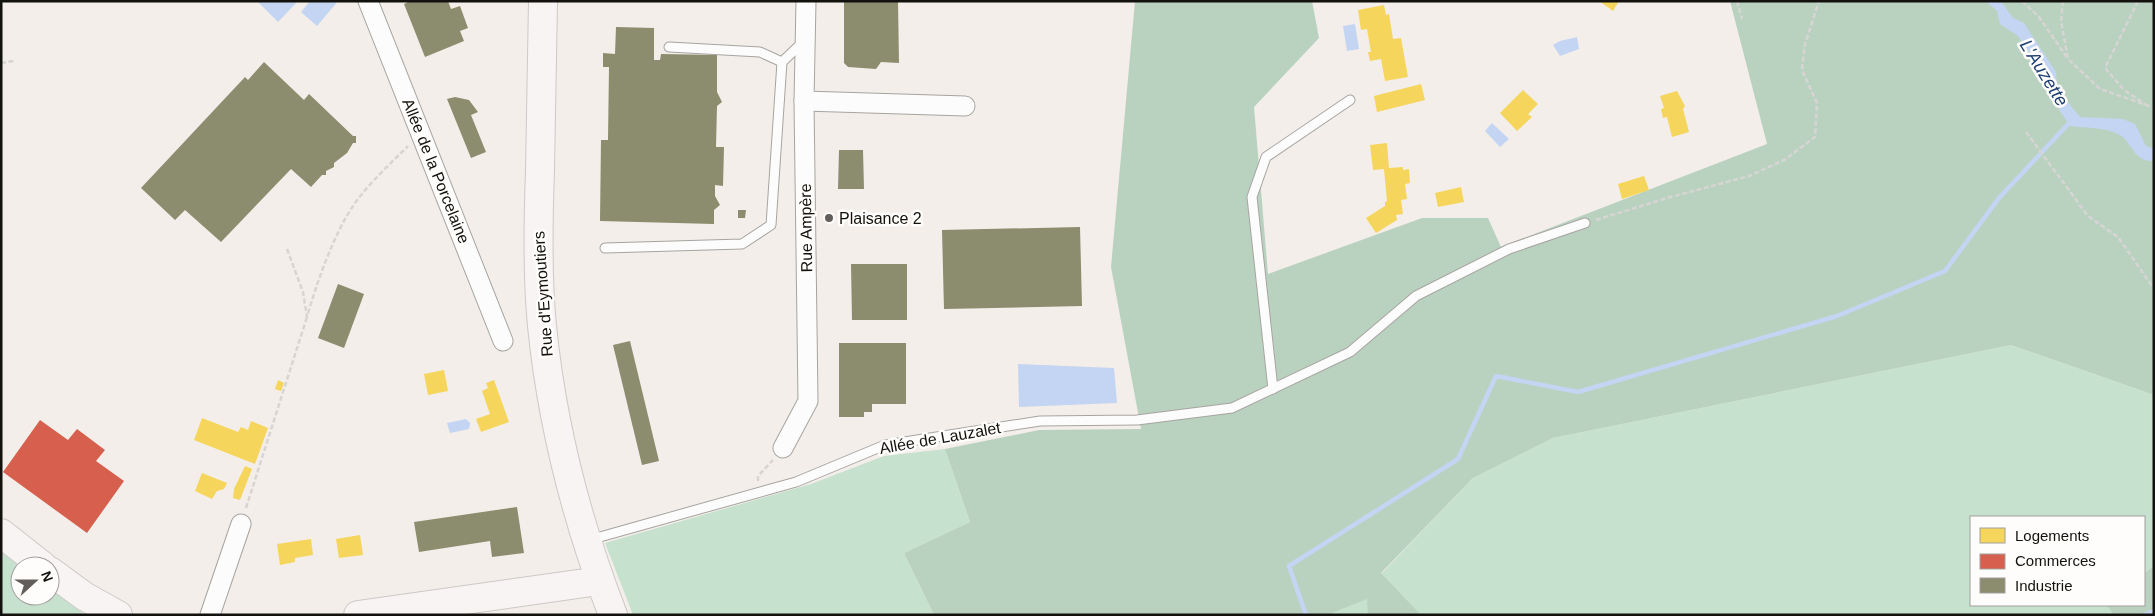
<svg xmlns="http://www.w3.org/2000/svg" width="2155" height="616" viewBox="0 0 2155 616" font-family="Helvetica,sans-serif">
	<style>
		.green { fill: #c6e1ce; fill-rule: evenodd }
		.forest { fill: #b9d2c0 }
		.water { fill: #c3d5f2 }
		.homes { fill: #f6d55c }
		.shops { fill: #d6604d }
		.industry { fill: #8c8c6e }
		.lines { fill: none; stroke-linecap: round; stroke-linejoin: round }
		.stream { stroke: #c3d5f2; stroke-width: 4.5 }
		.lane-casing { stroke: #a7a4a0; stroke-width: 11 }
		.street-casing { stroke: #a7a4a0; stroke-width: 21 }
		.primary-casing { stroke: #ccc9c7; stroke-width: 30 }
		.path { stroke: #d7d5d4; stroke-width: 2.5; stroke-dasharray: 5 2.5; stroke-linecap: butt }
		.lane { stroke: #fdfcfc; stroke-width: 9 }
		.street { stroke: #fdfcfc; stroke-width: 19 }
		.primary { stroke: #f8f4f3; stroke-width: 28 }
		.poi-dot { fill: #615e5b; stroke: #fffdfb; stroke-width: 2 }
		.labels { text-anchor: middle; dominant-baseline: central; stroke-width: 5; stroke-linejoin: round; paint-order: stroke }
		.street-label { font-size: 16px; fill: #13110e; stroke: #fffdfb }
		.poi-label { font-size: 16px; fill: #13110e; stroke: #fffdfb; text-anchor: start }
		.water-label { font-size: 18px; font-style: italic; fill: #1c3d72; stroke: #fffdfb }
	</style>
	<rect width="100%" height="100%" fill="#f3eee9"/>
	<!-- green -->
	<g class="green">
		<path d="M2011,345L2154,395V615H1290L1381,574L1473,478L1553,438ZM1971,517H2144V605H1971Z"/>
		<polygon points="945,449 970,522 904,553 934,615 633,615 605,543 811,484 884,456"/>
		<polygon points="1,552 20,566 20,596 50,596 50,588 85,615 1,615"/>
	</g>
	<!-- forest -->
	<g class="forest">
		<polygon points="1135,1 1312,1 1319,38 1254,107 1268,274 1422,218 1488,218 1501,247 1767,144 1730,1 2154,1 2154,395 2011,345 1553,438 1473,478 1381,573 1421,615 1368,615 1367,599 1327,615 934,615 904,553 970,522 945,449 1039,430 1141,429 1111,267"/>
		<polygon points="2154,566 2154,615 2114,615 2107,605 2144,605 2144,574"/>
	</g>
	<!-- water -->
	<g class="water">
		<polygon points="257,1 298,1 278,22"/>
		<polygon points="310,1 338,1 317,26 301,12"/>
		<path d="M1986,1H2001L2013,18L2024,23L2056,72L2057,85L2061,94L2080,117L2123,119L2135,124L2146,146L2151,148L2154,146V161C2132,162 2133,141 2118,134C2104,127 2085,128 2070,126L2052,99L2037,65L2018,36L2000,24L1997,11Z"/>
		<polygon points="1355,24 1359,49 1347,51 1343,26"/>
		<polygon points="1577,37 1579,49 1560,56 1553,45 1560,41"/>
		<polygon points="1492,123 1509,139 1500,147 1485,131"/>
		<polygon points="1018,364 1114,368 1117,403 1019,407"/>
		<polygon points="466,419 470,423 469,429 450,433 447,423"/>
	</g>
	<!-- homes -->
	<g class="homes">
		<polygon points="1599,1 1619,1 1613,11"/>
		<polygon points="1384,5 1386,15 1389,14 1393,39 1401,38 1408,77 1385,81 1381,59 1370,61 1368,52 1371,52 1367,29 1361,30 1358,10"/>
		<polygon points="1421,84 1425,100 1377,112 1374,96"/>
		<polygon points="1523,90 1538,104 1528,114 1532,117 1517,131 1500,113"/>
		<polygon points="1677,91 1685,106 1683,109 1689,132 1672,137 1667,117 1663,118 1661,109 1664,108 1660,96"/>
		<polygon points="1387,143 1389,168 1403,167 1403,170 1409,169 1410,183 1405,184 1407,199 1401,200 1403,214 1396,215 1397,220 1376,233 1366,218 1385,206 1385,202 1387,201 1384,169 1373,170 1370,145"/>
		<polygon points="1644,176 1649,190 1622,199 1618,184"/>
		<polygon points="1461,187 1464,202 1438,207 1435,193"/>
		<polygon points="444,370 448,391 428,395 424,374"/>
		<polygon points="278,380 284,383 281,391 275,389"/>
		<polygon points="494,380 509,422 481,432 476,419 490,414 482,391 488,388 486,383"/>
		<polygon points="202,418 238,432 241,427 248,430 251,421 268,428 255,464 194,440"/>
		<polygon points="245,466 252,469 240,500 233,498 234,489"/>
		<polygon points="202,473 227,483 224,489 217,491 212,499 195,491"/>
		<polygon points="360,535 363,555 339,558 336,539"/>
		<polygon points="311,539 313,555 295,558 295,562 280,565 277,544"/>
	</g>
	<!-- shops -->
	<polygon class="shops" points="40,420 68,440 77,429 105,450 96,461 124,481 87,533 3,472"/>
	<!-- industry -->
	<g class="industry">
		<polygon points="410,1 448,1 451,9 460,6 468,28 460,31 464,41 425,57 404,4"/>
		<polygon points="844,1 898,1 899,63 881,62 876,69 848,67 844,63"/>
		<polygon points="616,27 654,28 654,60 660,60 661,54 717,55 717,92 722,102 717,106 716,147 724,147 723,186 715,185 715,196 720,205 714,210 714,224 600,221 601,140 608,140 609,67 603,67 603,53 615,54"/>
		<polygon points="264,62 304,100 309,94 353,136 356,136 356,143 353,143 347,153 334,163 334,167 326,171 326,175 322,175 311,187 291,169 221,242 185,210 175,220 141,188 245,77 248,80"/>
		<polygon points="455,97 469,100 478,112 471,115 486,152 471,158 447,99"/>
		<polygon points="839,150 863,150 864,189 838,189"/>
		<polygon points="738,210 746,210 745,218 738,218"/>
		<polygon points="1080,227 1082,306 944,309 942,230"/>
		<polygon points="851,264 907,264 907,320 852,320"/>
		<polygon points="338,284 364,294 344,348 318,338"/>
		<polygon points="630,341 659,461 642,465 613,345"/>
		<polygon points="839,343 906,343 906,404 872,404 872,412 864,412 864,417 839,417"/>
		<polygon points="517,507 524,553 492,557 490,541 419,552 414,522"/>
	</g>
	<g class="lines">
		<!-- stream -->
		<g class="stream">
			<polyline points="1306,615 1289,566 1458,459 1496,376 1578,392 1837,316 1945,271 1999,198 2072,120"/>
			<polyline points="2144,615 2154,611"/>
		</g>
		<!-- lane casing -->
		<g class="lane-casing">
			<g id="lane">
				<polyline points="782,62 803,42"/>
				<polyline points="605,248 742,244 771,225 782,62 760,52 669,47"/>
				<polyline points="1273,389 1252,197 1266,157 1350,100"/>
				<polyline points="589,540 796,482 885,445 1040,421 1137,420 1232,408 1350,352 1416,296 1509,249 1585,223"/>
			</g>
		</g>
		<!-- street casing -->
		<g class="street-casing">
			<g id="street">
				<polyline points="368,1 503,341"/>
				<polyline points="804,101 965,106"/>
				<polyline points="783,448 808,401 804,101 806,1"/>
				<polyline points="210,615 241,524"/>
			</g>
		</g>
		<!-- primary casing -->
		<g class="primary-casing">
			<g id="primary">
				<path d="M543,1C542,58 541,115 540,171C538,223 537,275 542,326C552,425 577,522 613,615"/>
				<polyline points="1,533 43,566"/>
				<polyline points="50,571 84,596 118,615"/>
				<polyline points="358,615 585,583 599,579"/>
			</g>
		</g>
		<!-- path -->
		<g class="path">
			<polyline points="1737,1 1742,19"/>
			<polyline points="2022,1 2039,17 2068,59"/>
			<polyline points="2063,1 2061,21 2068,59 2100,89 2149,106 2154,106"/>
			<polyline points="2138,1 2105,68 2124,90 2145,104"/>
			<polyline points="1,63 14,61"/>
			<polyline points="2026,132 2088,216 2118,237 2154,289"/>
			<polyline points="1596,220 1667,198 1749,176 1784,160 1815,137 1817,103 1802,70 1805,44 1819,1"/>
			<path d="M287,249L303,292L307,317C317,282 333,236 353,206C368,184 389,165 408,146"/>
			<polyline points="758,481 758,476 773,460"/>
			<polyline points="246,508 307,317"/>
		</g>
		<!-- lane -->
		<use href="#lane" class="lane"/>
		<!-- street -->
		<use href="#street" class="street"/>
		<!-- primary -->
		<use href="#primary" class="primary"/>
	</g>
	<!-- markers -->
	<circle class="poi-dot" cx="829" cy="218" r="5"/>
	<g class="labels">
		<!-- street labels -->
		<g class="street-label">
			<text transform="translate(436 171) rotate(68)">Allée de la Porcelaine</text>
			<text transform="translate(806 228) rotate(-91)">Rue Ampère</text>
			<text transform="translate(543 294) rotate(-94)">Rue d'Eymoutiers</text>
			<text transform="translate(940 438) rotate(-10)">Allée de Lauzalet</text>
		</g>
		<!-- poi labels -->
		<g class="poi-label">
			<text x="839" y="218">Plaisance 2</text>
		</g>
		<!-- water labels -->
		<g class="water-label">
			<text transform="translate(2044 73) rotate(58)">L'Auzette</text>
		</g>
	</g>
	<!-- border -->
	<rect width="2155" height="616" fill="none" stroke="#13110e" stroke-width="5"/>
	<!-- legend -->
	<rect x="1970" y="516" width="175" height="90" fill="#fffdfb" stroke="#a19f9c"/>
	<rect x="1980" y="528" width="25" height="15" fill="#f6d55c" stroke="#a19f9c"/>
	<text x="2015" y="541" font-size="15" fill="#13110e">Logements</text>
	<rect x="1980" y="554" width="25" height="15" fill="#d6604d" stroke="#a19f9c"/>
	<text x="2015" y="566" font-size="15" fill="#13110e">Commerces</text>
	<rect x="1980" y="578" width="25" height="15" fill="#8c8c6e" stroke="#a19f9c"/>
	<text x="2015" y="591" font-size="15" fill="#13110e">Industrie</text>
	<!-- north arrow -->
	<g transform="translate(35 581) rotate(69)"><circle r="24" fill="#fffdfb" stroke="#a19f9c"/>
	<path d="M0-4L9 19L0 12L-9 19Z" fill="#615e5b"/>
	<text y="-8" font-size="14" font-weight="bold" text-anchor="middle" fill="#13110e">N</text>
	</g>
</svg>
